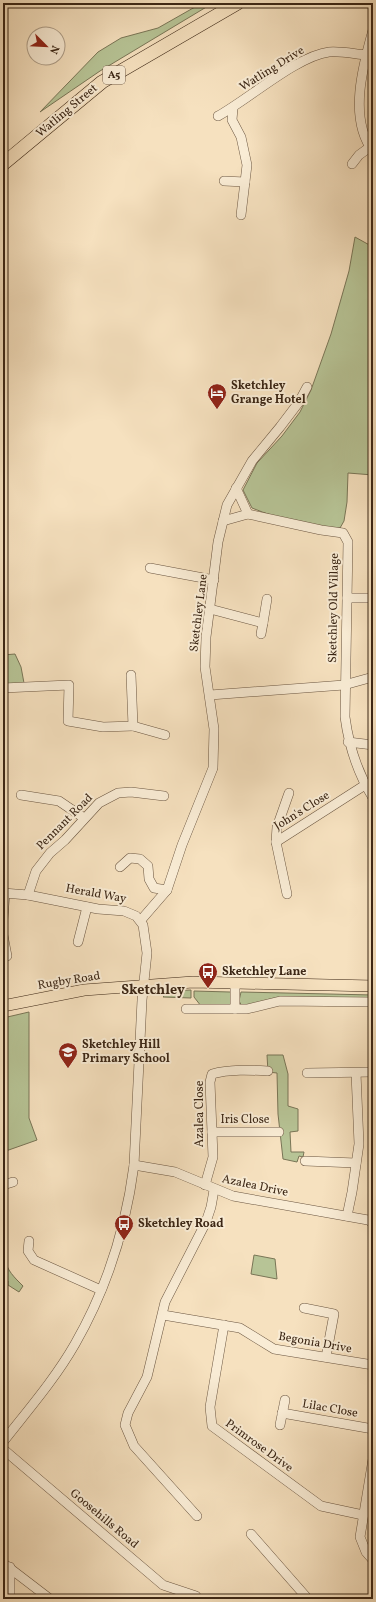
<svg xmlns="http://www.w3.org/2000/svg" width="376" height="1602" viewBox="0 0 376 1602" font-family="Vollkorn,serif">
	<style>
		.green { fill: #b7c496; stroke: #797556 }
		.lines { fill: none; stroke-linecap: round; stroke-linejoin: round }
		.minor-casing { stroke: #6a5540; stroke-width: 10 }
		.major-casing { stroke: #3b2615; stroke-width: 12 }
		.highway-casing { stroke: #3b2615; stroke-width: 14 }
		.minor { stroke: #f9ecd5; stroke-width: 9 }
		.major { stroke: #f6e1bf; stroke-width: 11 }
		.highway { stroke: #f6e1bf; stroke-width: 13 }
		.labels { text-anchor: middle; dominant-baseline: central; stroke-width: 4; stroke-linejoin: round; paint-order: stroke }
		.shield { fill: #f9ecd5; stroke: #74614f; stroke-width: 1 }
		.shield-label { font-size: 11px; font-weight: bold; fill: #3b2615 }
		.street-label { font-size: 12px; fill: #3b2615; stroke: #f9ecd5 }
		.poi-label { font-size: 12px; font-weight: bold; fill: #3b2615; stroke: #f9ecd5; text-anchor: start }
		.quarter-label { font-size: 14px; font-weight: bold; fill: #3b2615; stroke: #f9ecd5 }
	</style>
	<rect width="100%" height="100%" fill="#f6e1bf"/>
	<filter id="stains"><feTurbulence type="fractalNoise" baseFrequency=".005" numOctaves="4"/><feColorMatrix values="0 0 0 0 .2 0 0 0 0 .09 0 0 0 0 .02 0 0 0 .5 -.17"/></filter>
	<radialGradient id="worn" r=".72"><stop offset=".6" stop-color="#630" stop-opacity="0"/><stop offset="1" stop-color="#630" stop-opacity=".3"/></radialGradient>
	<!-- green -->
	<g class="green">
		<polygon points="202,3 213,3 100,71 40,112 98,52 121,38 158,28"/>
		<path d="M355,237L373,247V475L348,473L347,502L344,521L340,528C311,528 279,519 252,508L243,490L257,463L282,436L300,412L311,390L331,334L349,271Z"/>
		<polygon points="15,654 21,667 24,683 3,685 3,655"/>
		<polygon points="191,990 191,998 163,997 169,991"/>
		<polygon points="194,991 230,992 232,994 231,1004 229,1006 201,1006 194,997"/>
		<polygon points="241,992 373,995 373,1001 242,1006 239,1001"/>
		<polygon points="29,1012 29,1118 37,1140 3,1152 3,1018"/>
		<polygon points="267,1055 283,1055 288,1074 288,1106 298,1109 298,1131 290,1132 291,1152 304,1152 303,1157 299,1156 297,1162 283,1159 278,1114 277,1073 268,1072"/>
		<polygon points="254,1255 275,1259 277,1279 251,1274"/>
		<path d="M3,1257L5,1258C6,1270 15,1278 23,1286L19,1292L8,1285V1281L3,1277Z"/>
	</g>
	<g class="lines">
		<!-- minor casing -->
		<g class="minor-casing">
			<g id="minor">
				<path d="M373,30C363,65 348,119 373,151"/>
				<polyline points="233,108 232,120 241,137 247,165 241,215"/>
				<path d="M218,116C249,99 297,56 329,52C341,51 355,54 366,55"/>
				<polyline points="352,164 359,155 370,147"/>
				<polyline points="224,181 245,182"/>
				<path d="M236,488L248,514L321,530L343,533L348,542L345,717C349,747 357,772 373,798"/>
				<polyline points="223,521 248,514"/>
				<polyline points="150,568 214,580"/>
				<polyline points="347,598 373,598"/>
				<polyline points="210,609 263,623 267,599"/>
				<polyline points="261,634 263,623"/>
				<polyline points="3,688 69,685 68,721 103,727 133,726 131,675"/>
				<polyline points="210,695 344,685 373,677"/>
				<polyline points="133,726 165,735"/>
				<polyline points="348,742 373,745"/>
				<polyline points="21,795 59,801 84,818"/>
				<polyline points="276,842 277,827 289,793"/>
				<polyline points="120,867 130,858 140,859 148,866 149,879 154,888 167,890"/>
				<path d="M3,893L28,895L98,909L124,911L136,916L143,925L147,953L142,1000L134,1165C126,1227 106,1290 75,1344C55,1379 28,1410 3,1442"/>
				<polyline points="287,894 276,842 365,785"/>
				<polyline points="28,895 36,871 50,853 65,840 99,803 118,793 131,792 164,796"/>
				<polyline points="3,919 5,893"/>
				<polyline points="141,920 167,890 182,845 213,768 214,729 205,667 206,637 218,542 227,505 252,461 280,427 299,402 307,387"/>
				<polyline points="3,935 7,956"/>
				<polyline points="78,942 87,907"/>
				<polyline points="186,1009 247,1009 280,1001 373,1002"/>
				<polyline points="235,1009 235,983"/>
				<polyline points="307,1073 373,1072"/>
				<polyline points="212,1132 279,1132"/>
				<polyline points="305,1161 356,1163"/>
				<polyline points="134,1165 175,1172 233,1196 368,1220 373,1223"/>
				<polyline points="3,1185 13,1182"/>
				<path d="M205,1185L213,1157L210,1082L212,1074C230,1069 250,1070 268,1071"/>
				<polyline points="347,1216 352,1192 359,1144 356,1073"/>
				<polyline points="29,1241 28,1251 34,1260 101,1290"/>
				<polyline points="304,1308 334,1314 326,1357"/>
				<polyline points="163,1315 240,1328 274,1349 373,1365"/>
				<polyline points="224,1325 210,1407 212,1426 321,1506 363,1515"/>
				<polyline points="282,1413 373,1429"/>
				<polyline points="280,1425 285,1400"/>
				<polyline points="3,1449 163,1585 196,1596"/>
				<polyline points="373,1459 360,1537 366,1552 373,1560"/>
				<polyline points="197,1516 134,1446 125,1425 128,1413 147,1377 165,1302 206,1222 211,1207 214,1190"/>
				<polyline points="251,1534 308,1599"/>
				<polyline points="3,1563 50,1599"/>
				<polyline points="10,1567 10,1599"/>
			</g>
		</g>
		<!-- major casing -->
		<g class="major-casing">
			<polyline id="major" points="3,1006 84,990 193,982 373,986"/>
		</g>
		<!-- highway casing -->
		<g class="highway-casing">
			<polyline id="highway" points="3,164 102,82 238,3"/>
		</g>
		<!-- minor -->
		<use href="#minor" class="minor"/>
		<!-- major -->
		<use href="#major" class="major"/>
		<!-- highway -->
		<use href="#highway" class="highway"/>
	</g>
	<!-- icons -->
	<defs>
		<g id="hotel-pin" transform="scale(1)"><path d="M0 17L-7.5 6A9.5 9.5 0 1 1 7.5 6Z" fill="#8f2418" stroke="#f9ecd5"/><path d="M-6-4.5h1.5V1H6V5H4.5V3h-9V5H-6ZM-4 0a1.8 1.8 0 1 1 3.6 0ZM.5 0V-2.5h3Q6-2.5 6 0Z" fill="#fff"/></g>
		<g id="bus-pin" transform="scale(1)"><path d="M0 17L-7.5 6A9.5 9.5 0 1 1 7.5 6Z" fill="#8f2418" stroke="#f9ecd5"/><path d="M-5-6H5V4H4V6H2V4H-2V6H-4V4H-5ZM-3.5-4V0h7V-4ZM-3.5 1.2v1.5H-2V1.2ZM2 1.2v1.5H3.5V1.2Z" fill="#fff"/></g>
		<g id="school-pin" transform="scale(1)"><path d="M0 17L-7.5 6A9.5 9.5 0 1 1 7.5 6Z" fill="#8f2418" stroke="#f9ecd5"/><path d="M0-5L7-2L0 1L-7-2ZM-4 1L0 2.5L4 1V4Q0 6-4 4Z" fill="#fff"/></g>
	</defs>
	<g fill-rule="evenodd">
		<use href="#hotel-pin" x="217" y="393"/>
		<use href="#bus-pin" x="208" y="972"/>
		<use href="#school-pin" x="68" y="1052"/>
		<use href="#bus-pin" x="124" y="1224"/>
	</g>
	<g class="labels">
		<!-- shield labels -->
		<rect class="shield" x="103" y="66" width="22" height="18" rx="3"/>
		<g class="shield-label">
			<text x="114" y="75">A5</text>
		</g>
		<!-- street labels -->
		<g class="street-label">
			<text transform="translate(272 69) rotate(-32)">Watling Drive</text>
			<text transform="translate(67 111) rotate(-40)">Watling Street</text>
			<text transform="translate(334 608) rotate(-89)">Sketchley Old Village</text>
			<text transform="translate(199 613) rotate(-83)">Sketchley Lane</text>
			<text transform="translate(302 811) rotate(-32)">John's Close</text>
			<text transform="translate(65 822) rotate(-45)">Pennant Road</text>
			<text transform="translate(96 894) rotate(10)">Herald Way</text>
			<text transform="translate(69 981) rotate(-9)">Rugby Road</text>
			<text transform="translate(200 1114) rotate(-90)">Azalea Close</text>
			<text x="245" y="1120">Iris Close</text>
			<text transform="translate(255 1186) rotate(12)">Azalea Drive</text>
			<text transform="translate(315 1343) rotate(10)">Begonia Drive</text>
			<text transform="translate(330 1409) rotate(10)">Lilac Close</text>
			<text transform="translate(259 1446) rotate(36)">Primrose Drive</text>
			<text transform="translate(104 1519) rotate(40)">Goosehills Road</text>
		</g>
		<!-- poi labels -->
		<g class="poi-label">
			<text x="231" y="386">Sketchley<tspan x="231" dy="14">Grange Hotel</tspan></text>
			<text x="222" y="972">Sketchley Lane</text>
			<text x="82" y="1045">Sketchley Hill<tspan x="82" dy="14">Primary School</tspan></text>
			<text x="138" y="1224">Sketchley Road</text>
		</g>
		<!-- quarter labels -->
		<g class="quarter-label">
			<text x="153" y="990">Sketchley</text>
		</g>
	</g>
	<!-- margin -->
	<rect width="376" height="1602" fill="none" stroke="#f6e1bf" stroke-width="16"/>
	<rect x="4" y="4" width="368" height="1594" fill="none" stroke="#3b2615" stroke-width="2"/>
	<rect x="8" y="8" width="360" height="1586" fill="none" stroke="#3b2615"/>
	<!-- north arrow -->
	<g transform="translate(46 46) rotate(114)"><circle r="19" fill="#f9ecd5" stroke="#ad9d88"/>
	<path d="M0-3L7 15L0 10L-7 15Z" fill="#8f2418"/>
	<text y="-6" font-size="11" font-weight="bold" text-anchor="middle" fill="#3b2615">N</text>
	</g>
	<rect width="100%" height="100%" filter="url(#stains)"/>
	<rect width="100%" height="100%" fill="url(#worn)"/>
</svg>
